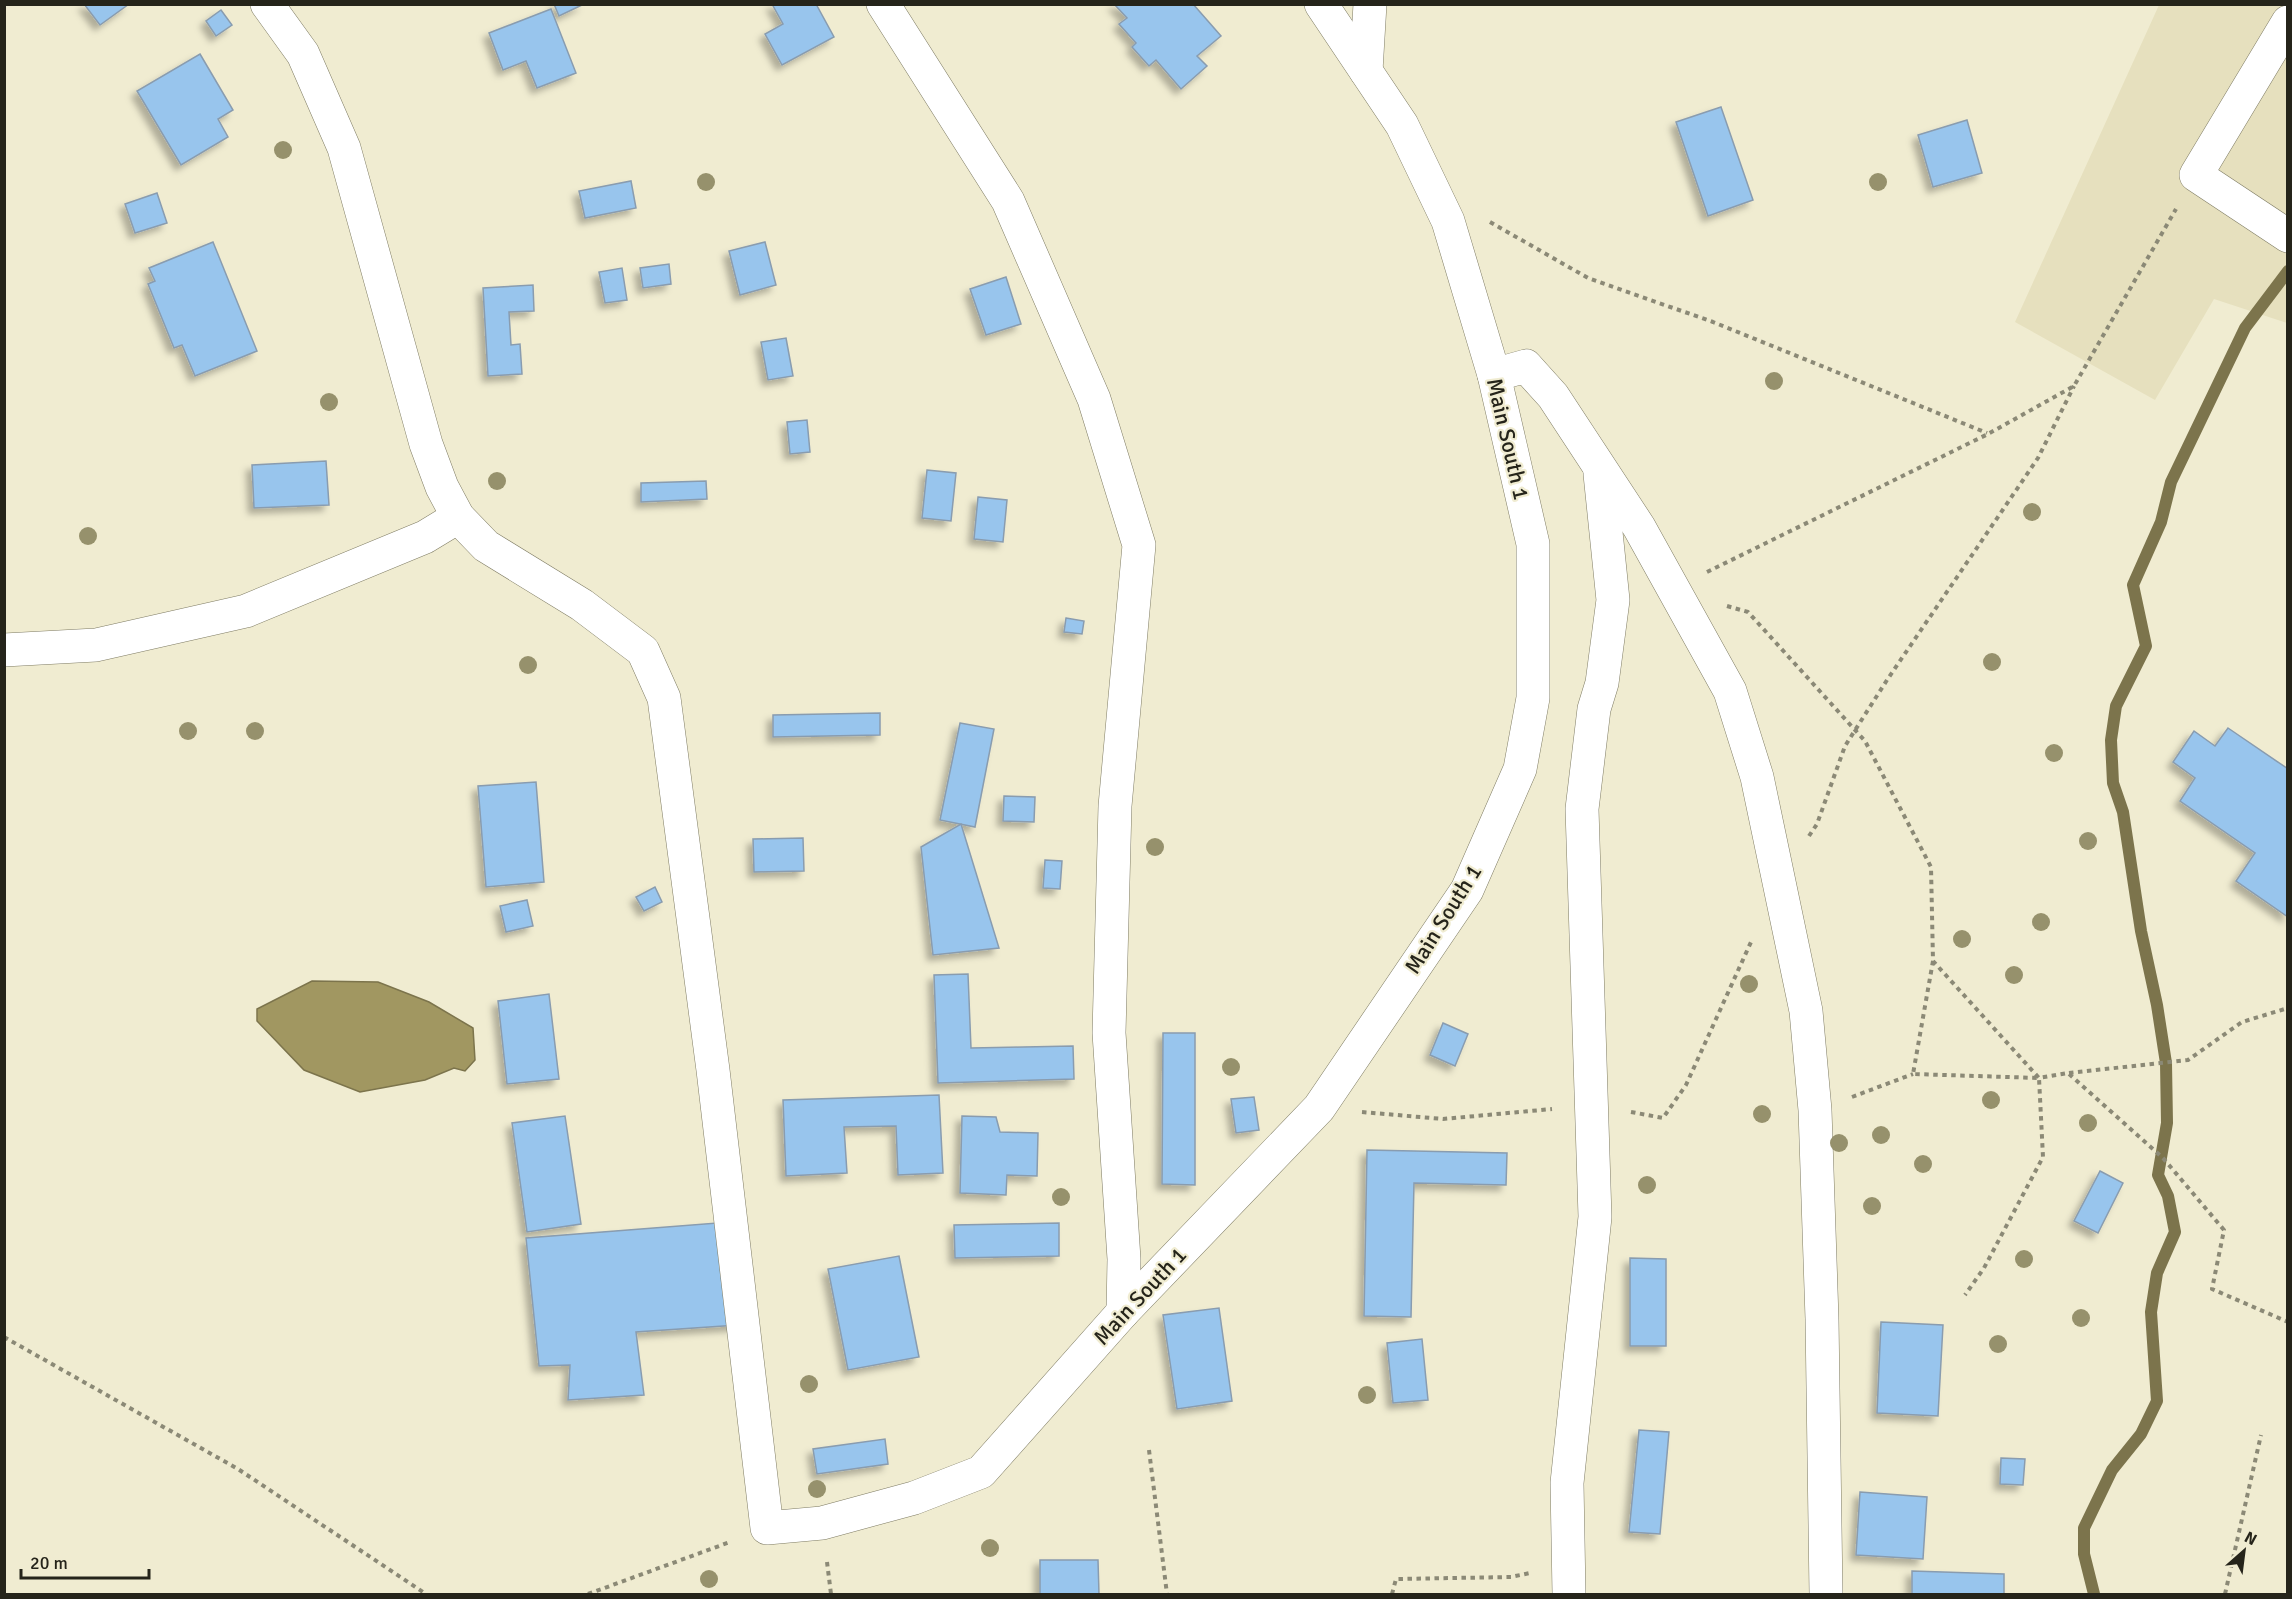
<svg xmlns="http://www.w3.org/2000/svg" width="2292" height="1599" viewBox="0 0 2292 1599" font-family="Signika,sans-serif">
	<style>
		.built { fill: #e6e0be }
		.water { fill: #a19761; stroke: #7c744c; stroke-width: 1.5 }
		.lines { fill: none; stroke-linecap: round; stroke-linejoin: round }
		.stream { stroke: #7c744c; stroke-width: 12 }
		.building { fill: #98c5ed; stroke: #899caf; stroke-width: 1.5; filter: url(#shadow) }
		.minor-casing { stroke: #7f7c64; stroke-width: 34 }
		.path { stroke: #8b8976; stroke-width: 4; stroke-dasharray: 4.5 4.5; stroke-linecap: butt }
		.minor { stroke: #fff; stroke-width: 33 }
		.tree { fill: #96916c }
		.labels { text-anchor: middle; dominant-baseline: central; stroke-width: 4.5; stroke-linejoin: round; paint-order: stroke }
		.street-label { font-size: 22px; fill: #25241a; stroke: #f0ecd1 }
	</style>
	<defs>
		<filter id="shadow"><feDropShadow dx="-5.5" dy="5.5" stdDeviation="3" flood-color="#0004"/></filter>
	</defs>
	<rect width="100%" height="100%" fill="#f0ecd1"/>
	<!-- built -->
	<polygon class="built" points="2159,5 2287,5 2287,323 2214,299 2155,400 2015,322"/>
	<!-- water -->
	<polygon class="water" points="312,981 378,982 429,1002 473,1028 475,1060 465,1071 454,1068 425,1080 360,1092 304,1070 257,1021 257,1009"/>
	<g class="lines">
		<!-- stream -->
		<polyline class="stream" points="2094,1594 2084,1554 2084,1528 2112,1470 2141,1434 2157,1401 2151,1312 2157,1273 2175,1232 2168,1196 2158,1175 2167,1123 2166,1063 2157,1005 2141,931 2123,812 2113,783 2111,740 2116,706 2146,646 2133,585 2161,522 2171,482 2245,328 2288,271"/>
	</g>
	<!-- building -->
	<g class="building">
		<polygon points="84,4 129,4 100,25"/>
		<polygon points="554,4 584,4 559,16"/>
		<polygon points="772,4 816,4 834,37 782,65 765,34 783,24"/>
		<polygon points="1114,4 1193,4 1221,36 1197,56 1207,66 1181,89 1156,60 1149,66 1132,47 1136,43 1119,24 1127,18"/>
		<polygon points="551,9 576,73 537,88 526,61 503,70 489,33"/>
		<polygon points="221,10 232,25 216,36 206,21"/>
		<polygon points="200,54 233,110 218,119 228,137 181,165 137,91"/>
		<polygon points="1721,107 1753,200 1708,216 1676,122"/>
		<polygon points="1967,120 1982,173 1933,187 1918,135"/>
		<polygon points="631,181 636,208 585,218 579,191"/>
		<polygon points="157,193 167,223 135,233 125,204"/>
		<polygon points="213,242 257,351 195,376 182,345 174,348 148,284 155,281 149,268"/>
		<polygon points="765,242 776,285 740,295 729,251"/>
		<polygon points="669,264 671,284 643,288 640,268"/>
		<polygon points="622,268 627,300 605,303 599,272"/>
		<polygon points="1006,277 1021,324 986,335 970,289"/>
		<polygon points="533,285 534,311 509,312 511,345 520,344 522,374 488,376 483,288"/>
		<polygon points="786,338 793,376 768,380 761,342"/>
		<polygon points="807,420 810,452 790,454 787,422"/>
		<polygon points="326,461 329,505 254,508 252,465"/>
		<polygon points="927,470 956,473 951,521 922,518"/>
		<polygon points="706,481 707,499 641,502 641,483"/>
		<polygon points="978,497 1007,500 1003,542 974,539"/>
		<polygon points="1066,618 1084,621 1082,634 1064,632"/>
		<polygon points="880,713 880,735 773,737 773,715"/>
		<polygon points="960,723 994,729 975,827 940,820"/>
		<polygon points="2228,728 2288,769 2288,917 2236,881 2255,853 2180,801 2195,778 2173,762 2194,731 2215,746"/>
		<polygon points="536,782 544,882 486,887 478,786"/>
		<polygon points="1004,796 1035,797 1034,822 1003,821"/>
		<polygon points="961,824 999,948 933,955 921,847"/>
		<polygon points="803,838 804,871 754,872 753,839"/>
		<polygon points="1045,860 1062,861 1060,889 1043,888"/>
		<polygon points="655,887 662,902 644,911 636,897"/>
		<polygon points="527,900 533,926 506,932 500,906"/>
		<polygon points="968,974 971,1048 1073,1046 1074,1079 938,1083 934,975"/>
		<polygon points="549,994 559,1079 507,1084 498,1001"/>
		<polygon points="1443,1023 1468,1034 1455,1066 1430,1055"/>
		<polygon points="1163,1033 1195,1033 1195,1185 1162,1184"/>
		<polygon points="939,1095 943,1173 898,1175 896,1126 844,1127 847,1173 786,1176 783,1100"/>
		<polygon points="1254,1097 1259,1130 1236,1133 1231,1099"/>
		<polygon points="565,1116 581,1224 527,1232 512,1123"/>
		<polygon points="962,1116 996,1117 1000,1132 1038,1133 1037,1176 1007,1175 1006,1195 960,1193"/>
		<polygon points="1367,1150 1507,1153 1506,1185 1414,1183 1411,1317 1364,1316"/>
		<polygon points="2100,1171 2123,1183 2098,1233 2074,1221"/>
		<polygon points="730,1222 738,1325 636,1332 644,1395 568,1400 570,1365 539,1366 526,1238"/>
		<polygon points="1059,1223 1059,1256 955,1258 954,1225"/>
		<polygon points="899,1256 919,1357 848,1370 828,1269"/>
		<polygon points="1630,1258 1666,1259 1666,1346 1630,1346"/>
		<polygon points="1219,1308 1232,1401 1177,1409 1163,1315"/>
		<polygon points="1881,1322 1943,1325 1938,1416 1877,1413"/>
		<polygon points="1422,1339 1428,1400 1393,1403 1387,1343"/>
		<polygon points="1639,1430 1669,1432 1660,1534 1629,1532"/>
		<polygon points="885,1439 888,1464 817,1474 813,1449"/>
		<polygon points="2001,1458 2025,1459 2023,1485 2000,1484"/>
		<polygon points="1860,1492 1927,1497 1923,1559 1856,1555"/>
		<polygon points="1040,1560 1098,1560 1099,1594 1040,1594"/>
		<polygon points="1912,1571 2004,1574 2004,1594 1912,1594"/>
	</g>
	<g class="lines">
		<!-- minor casing -->
		<g class="minor-casing">
			<g id="minor">
				<polyline points="267,4 303,54 344,148 426,444 442,487 458,517 486,546 582,605 643,651 664,698 713,1070 767,1528 822,1523 914,1498 981,1472 1123,1312 1319,1108 1467,890 1520,769 1533,698 1533,544 1494,375 1448,221 1402,125 1321,4"/>
				<polyline points="883,4 1008,201 1094,399 1139,545 1115,806 1109,1033 1124,1259 1123,1312"/>
				<polyline points="2288,22 2196,175 2288,236"/>
				<polyline points="1366,71 1370,4"/>
				<polyline points="1494,375 1526,366 1553,396 1639,527 1730,691 1757,777 1806,1011 1815,1110 1822,1319 1826,1594"/>
				<polyline points="4,650 96,645 246,611 425,537 458,517"/>
				<polyline points="1569,1594 1567,1483 1595,1217 1582,809 1594,709 1602,683 1613,600 1600,474"/>
			</g>
		</g>
		<!-- path -->
		<g class="path">
			<polyline points="1490,222 1588,278 1713,322 1987,433"/>
			<polyline points="1707,572 1988,434 2074,386 2176,209"/>
			<polyline points="1727,606 1748,612 1865,741 1931,867 1933,961 2039,1078 2068,1073 2163,1158 2224,1230 2212,1289 2288,1322"/>
			<polyline points="1809,836 1817,824 1845,746 1887,680 2038,458 2074,386"/>
			<polyline points="1933,961 1913,1074 2039,1078 2043,1157 1984,1268 1965,1295"/>
			<polyline points="2069,1073 2188,1060 2242,1022 2288,1008"/>
			<polyline points="1852,1097 1913,1074"/>
			<polyline points="1362,1112 1443,1119 1552,1109"/>
			<polyline points="1631,1112 1663,1118 1686,1085 1751,942"/>
			<polyline points="4,1337 238,1469 426,1594"/>
			<polyline points="1149,1450 1167,1594"/>
			<polyline points="827,1562 831,1594"/>
			<polyline points="588,1594 730,1542"/>
			<polyline points="1392,1594 1396,1579 1511,1577 1530,1573"/>
			<polyline points="2225,1594 2261,1435"/>
		</g>
		<!-- minor -->
		<use href="#minor" class="minor"/>
	</g>
	<!-- trees -->
	<g class="tree">
		<circle cx="283" cy="150" r="9"/>
		<circle cx="706" cy="182" r="9"/>
		<circle cx="1878" cy="182" r="9"/>
		<circle cx="1774" cy="381" r="9"/>
		<circle cx="329" cy="402" r="9"/>
		<circle cx="497" cy="481" r="9"/>
		<circle cx="2032" cy="512" r="9"/>
		<circle cx="88" cy="536" r="9"/>
		<circle cx="1992" cy="662" r="9"/>
		<circle cx="528" cy="665" r="9"/>
		<circle cx="188" cy="731" r="9"/>
		<circle cx="255" cy="731" r="9"/>
		<circle cx="2054" cy="753" r="9"/>
		<circle cx="2088" cy="841" r="9"/>
		<circle cx="1155" cy="847" r="9"/>
		<circle cx="2041" cy="922" r="9"/>
		<circle cx="1962" cy="939" r="9"/>
		<circle cx="2014" cy="975" r="9"/>
		<circle cx="1749" cy="984" r="9"/>
		<circle cx="1231" cy="1067" r="9"/>
		<circle cx="1991" cy="1100" r="9"/>
		<circle cx="1762" cy="1114" r="9"/>
		<circle cx="2088" cy="1123" r="9"/>
		<circle cx="1881" cy="1135" r="9"/>
		<circle cx="1839" cy="1143" r="9"/>
		<circle cx="1923" cy="1164" r="9"/>
		<circle cx="1647" cy="1185" r="9"/>
		<circle cx="1061" cy="1197" r="9"/>
		<circle cx="1872" cy="1206" r="9"/>
		<circle cx="2024" cy="1259" r="9"/>
		<circle cx="2081" cy="1318" r="9"/>
		<circle cx="1998" cy="1344" r="9"/>
		<circle cx="809" cy="1384" r="9"/>
		<circle cx="1367" cy="1395" r="9"/>
		<circle cx="817" cy="1489" r="9"/>
		<circle cx="990" cy="1548" r="9"/>
		<circle cx="709" cy="1579" r="9"/>
	</g>
	<g class="labels">
		<!-- street labels -->
		<g class="street-label">
			<text transform="translate(1508 439) rotate(77)">Main South 1</text>
			<text transform="translate(1443 919) rotate(-58)">Main South 1</text>
			<text transform="translate(1140 1296) rotate(-47)">Main South 1</text>
		</g>
	</g>
	<!-- border -->
	<rect width="2292" height="1599" fill="none" stroke="#25241a" stroke-width="12"/>
	<!-- north arrow -->
	<g transform="translate(2244 1551) rotate(28)" stroke="#f0ecd1" stroke-width="4.5" paint-order="stroke">
	<path d="M0-4.5L10 22L0 15L-10 22Z" fill="#25241a"/>
	<text y="-9" font-size="16" font-weight="bold" text-anchor="middle" fill="#25241a">N</text>
	</g>
	<!-- scale -->
	<path d="M21 1569v9h128v-9" fill="none" stroke="#25241a" stroke-width="3"/>
	<text x="30" y="1569" font-size="18" fill="#25241a" stroke="#f0ecd1" stroke-width="4.5" paint-order="stroke">20 m</text>
</svg>
